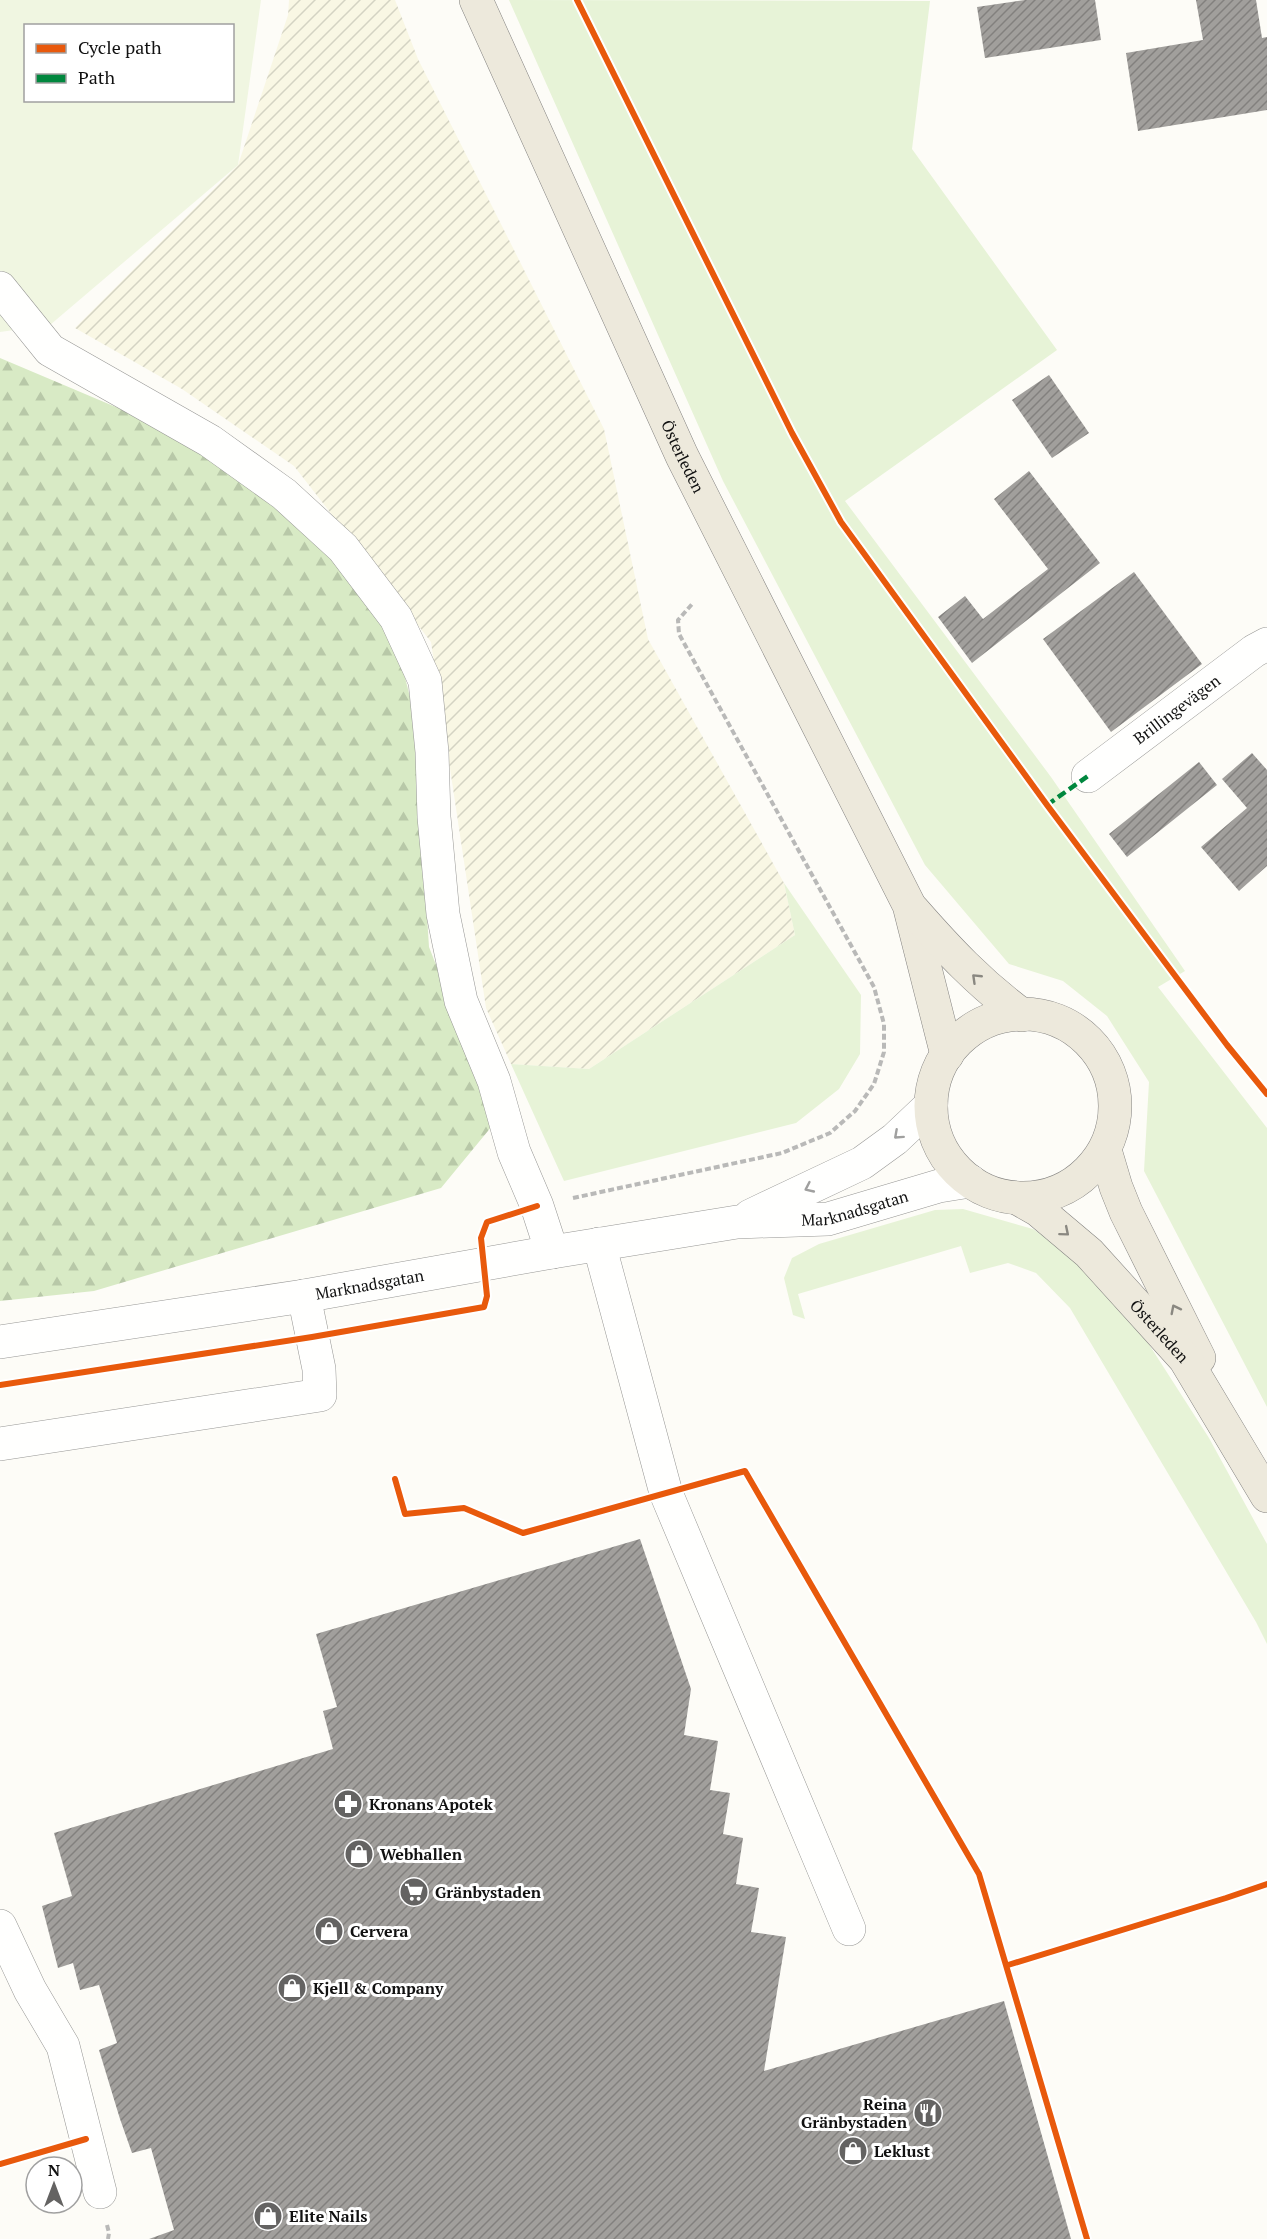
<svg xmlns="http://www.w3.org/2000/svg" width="1267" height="2239" viewBox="0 0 1267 2239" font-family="'PT Serif',serif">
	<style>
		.farmland { fill: url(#farmland-furrows) }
		.grass { fill: #e7f3d7 }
		.forest { fill: url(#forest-firs) }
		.pitch { fill: #f0f6e1; fill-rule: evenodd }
		.building { fill: url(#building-hatch) }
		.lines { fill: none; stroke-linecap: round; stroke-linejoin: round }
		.minor-casing { stroke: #979795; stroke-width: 34 }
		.major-casing { stroke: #858482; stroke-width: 34 }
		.path { stroke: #b9b9b8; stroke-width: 4; stroke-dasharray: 6 3; stroke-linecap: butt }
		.minor { stroke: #fffffe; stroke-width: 33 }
		.major { stroke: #ede9dc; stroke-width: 33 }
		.quiet { stroke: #00873e; stroke-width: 4.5; stroke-dasharray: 9 4.5; stroke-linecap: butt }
		.cycleway-casing { stroke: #fff; stroke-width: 10 }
		.cycleway { stroke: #e8590c; stroke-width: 6 }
		.oneway { stroke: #8a8881 }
		.oneway2 { stroke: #a0a09f }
		.labels { text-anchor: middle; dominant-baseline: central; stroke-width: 6; stroke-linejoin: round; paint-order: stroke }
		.street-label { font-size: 16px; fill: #111; stroke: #fff }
		.poi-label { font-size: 16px; font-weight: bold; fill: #111; stroke: #fff; text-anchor: start }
	</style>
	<defs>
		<pattern id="farmland-furrows" width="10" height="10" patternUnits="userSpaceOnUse" patternTransform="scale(1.5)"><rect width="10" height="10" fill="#f9f7e4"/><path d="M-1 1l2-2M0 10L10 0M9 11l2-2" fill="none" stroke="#d4d3c3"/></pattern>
		<pattern id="forest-firs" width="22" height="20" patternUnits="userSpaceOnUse" patternTransform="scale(1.5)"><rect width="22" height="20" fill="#d8eac5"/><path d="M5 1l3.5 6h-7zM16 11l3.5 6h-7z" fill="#b8c8a8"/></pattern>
		<pattern id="building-hatch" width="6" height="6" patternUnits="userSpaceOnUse" patternTransform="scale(1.5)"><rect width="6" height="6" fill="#a19f9c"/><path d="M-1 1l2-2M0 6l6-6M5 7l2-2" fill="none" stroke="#82807e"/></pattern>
	</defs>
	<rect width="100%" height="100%" fill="#fdfcf7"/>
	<!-- farmland -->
	<polygon class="farmland" points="289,0 395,0 418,59 604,429 648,639 784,883 795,935 589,1069 511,1064 486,1008 431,642 294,466 182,389 75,328 238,165 288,15"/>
	<!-- grass -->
	<g class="grass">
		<polygon points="509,0 930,1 912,149 1057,350 845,501 1051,777 1185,971 1158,987 1267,1128 1267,1407 1144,1171 1149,1082 1107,1016 1063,981 1009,964 925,865 723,481"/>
		<polygon points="784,883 861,995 860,1054 839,1089 796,1123 564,1181 511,1064 589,1069 795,935"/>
		<polygon points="963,1209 1033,1229 1074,1257 1134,1321 1209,1438 1267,1544 1267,1644 1256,1622 1070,1308 1036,1273 1008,1263 970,1273 961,1246 798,1294 805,1319 793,1315 784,1278 792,1258 819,1244 935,1210"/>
	</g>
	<!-- forest -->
	<polygon class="forest" points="0,358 130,413 272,493 354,576 400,658 420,736 422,839 429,947 497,1120 441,1188 94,1291 0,1301"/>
	<!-- pitch -->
	<path class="pitch" d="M0,0H261L238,165L50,325L0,332ZM26,26H232V100H26Z"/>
	<!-- building -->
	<g class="building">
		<polygon points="1025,0 1095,0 1101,40 985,58 977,7"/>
		<polygon points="1196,0 1256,0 1262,38 1267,37 1267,110 1138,131 1126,53 1203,40"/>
		<polygon points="1049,375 1089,433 1052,458 1012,400"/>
		<polygon points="1029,471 1100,563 972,663 938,617 965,596 983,619 1048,569 994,499"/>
		<polygon points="1134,572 1202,664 1111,732 1043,639"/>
		<polygon points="1252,753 1267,770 1267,866 1239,891 1201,847 1247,808 1222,779"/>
		<polygon points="1199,762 1217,785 1127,857 1109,834"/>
		<polygon points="640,1539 691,1689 684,1735 718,1741 710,1790 730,1793 723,1834 743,1838 736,1884 759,1888 751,1932 786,1937 764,2071 1004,2001 1071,2239 149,2239 174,2230 151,2148 132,2153 120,2119 99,2050 117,2043 99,1985 80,1990 73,1963 58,1968 42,1906 72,1896 54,1833 333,1749 323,1711 337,1707 316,1634"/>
	</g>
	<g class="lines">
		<!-- minor casing -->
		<g class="minor-casing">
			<g id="minor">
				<polyline points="0,288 50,350 210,441 284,494 343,548 396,618 425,681 432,752 434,817 443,914 461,1001 494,1081 514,1152 537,1206 552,1252"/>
				<path id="s1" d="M1088,776L1254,651L1267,644"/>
				<polyline points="750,1216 862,1163 895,1139 931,1105"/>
				<polyline points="599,1244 666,1493 849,1929"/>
				<path id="s2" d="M0,1342L304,1296L552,1252L737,1222L828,1219L939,1186L970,1181"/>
				<polyline points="0,1444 320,1395 319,1369 304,1296"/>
				<polyline points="0,1926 30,1990 63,2046 100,2192"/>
			</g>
		</g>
		<!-- major casing -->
		<g class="major-casing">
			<g id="major">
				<path id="s3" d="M476,0L682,456L909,905L947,1055"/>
				<path d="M913,910C948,950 979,983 1022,1015"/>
				<circle cx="1023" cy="1106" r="92"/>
				<polyline points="1105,1150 1116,1187 1126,1212 1199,1358"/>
				<path id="s4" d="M1017,1198L1038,1210L1089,1253L1185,1359L1267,1496"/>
			</g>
		</g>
		<!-- path -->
		<g class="path">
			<polyline points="573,1198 782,1153 830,1133 855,1111 874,1084 884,1052 884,1024 874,987 679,634 678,620 693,603"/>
			<polyline points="107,2225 109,2233 108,2239"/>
		</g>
		<!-- minor -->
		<use href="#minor" class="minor"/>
		<!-- major -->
		<use href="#major" class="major"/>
		<!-- quiet -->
		<polyline class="quiet" points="1047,805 1088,776"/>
		<!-- cycleway casing -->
		<g class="cycleway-casing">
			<g id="cycleway">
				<polyline points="577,0 792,433 841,522 1047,805 1227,1045 1267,1094"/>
				<polyline points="0,1385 312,1337 484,1307 487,1296 481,1238 487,1222 537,1206"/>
				<polyline points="395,1479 405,1514 464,1508 523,1533 745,1471 979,1874 1087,2239"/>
				<polyline points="1008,1965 1226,1898 1267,1884"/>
				<polyline points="0,2164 86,2139"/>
			</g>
		</g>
		<!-- cycleway -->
		<use href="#cycleway" class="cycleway"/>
	</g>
	<!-- one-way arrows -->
	<defs><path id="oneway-chevron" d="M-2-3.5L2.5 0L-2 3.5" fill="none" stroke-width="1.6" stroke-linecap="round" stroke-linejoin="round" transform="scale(1.5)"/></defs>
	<g class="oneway">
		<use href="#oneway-chevron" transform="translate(976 978) rotate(-136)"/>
		<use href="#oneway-chevron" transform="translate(1065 1232) rotate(40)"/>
		<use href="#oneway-chevron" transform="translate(1175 1309) rotate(-117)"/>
	</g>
	<g class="oneway2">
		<use href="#oneway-chevron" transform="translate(898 1135) rotate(138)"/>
		<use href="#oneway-chevron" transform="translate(809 1188) rotate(155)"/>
	</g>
	<!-- icons -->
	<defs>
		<g id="pharmacy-disc" transform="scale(1.5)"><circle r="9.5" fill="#646362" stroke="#fff"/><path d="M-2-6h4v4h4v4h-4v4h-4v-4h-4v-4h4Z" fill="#fff"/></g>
		<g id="shop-disc" transform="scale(1.5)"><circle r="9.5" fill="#646362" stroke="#fff"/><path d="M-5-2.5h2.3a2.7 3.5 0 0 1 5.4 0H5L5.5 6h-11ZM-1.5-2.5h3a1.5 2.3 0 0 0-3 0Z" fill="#fff"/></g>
		<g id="supermarket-disc" transform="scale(1.5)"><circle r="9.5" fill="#646362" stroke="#fff"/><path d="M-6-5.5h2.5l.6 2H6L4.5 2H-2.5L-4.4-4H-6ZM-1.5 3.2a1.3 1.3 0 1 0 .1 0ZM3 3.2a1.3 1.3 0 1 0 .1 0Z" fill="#fff"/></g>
		<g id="restaurant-disc" transform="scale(1.5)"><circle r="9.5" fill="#646362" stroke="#fff"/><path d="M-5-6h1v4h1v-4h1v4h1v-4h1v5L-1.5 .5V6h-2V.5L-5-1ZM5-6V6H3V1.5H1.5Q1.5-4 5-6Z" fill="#fff"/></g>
	</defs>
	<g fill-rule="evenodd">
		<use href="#pharmacy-disc" x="348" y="1804"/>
		<use href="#shop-disc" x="359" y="1854"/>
		<use href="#supermarket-disc" x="414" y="1892"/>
		<use href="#shop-disc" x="329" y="1931"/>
		<use href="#shop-disc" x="292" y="1988"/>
		<use href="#restaurant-disc" x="928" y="2113"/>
		<use href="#shop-disc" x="853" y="2151"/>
		<use href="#shop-disc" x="268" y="2216"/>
	</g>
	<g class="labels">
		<!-- street labels -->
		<g class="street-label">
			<text stroke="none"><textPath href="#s3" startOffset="501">Österleden</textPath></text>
			<text stroke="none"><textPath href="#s1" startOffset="111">Brillingevägen</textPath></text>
			<text stroke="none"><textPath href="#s2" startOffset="866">Marknadsgatan</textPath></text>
			<text stroke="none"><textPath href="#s2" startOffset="374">Marknadsgatan</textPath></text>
			<text stroke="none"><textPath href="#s4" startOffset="196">Österleden</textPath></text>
		</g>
		<!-- poi labels -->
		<g class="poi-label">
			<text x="369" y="1804">Kronans Apotek</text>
			<text x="380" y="1854">Webhallen</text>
			<text x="435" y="1892">Gränbystaden</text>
			<text x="350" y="1931">Cervera</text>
			<text x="313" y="1988">Kjell &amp; Company</text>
			<text x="907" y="2104" text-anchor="end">Reina<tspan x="907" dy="18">Gränbystaden</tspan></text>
			<text x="874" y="2151">Leklust</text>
			<text x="289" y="2216">Elite Nails</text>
		</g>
	</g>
	<!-- legend -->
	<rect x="24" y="24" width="210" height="78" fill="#ffffff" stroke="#a0a0a0" stroke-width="1.5"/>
	<rect x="36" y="44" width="30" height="9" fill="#e8590c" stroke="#a0a0a0" stroke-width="1.5"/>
	<text x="78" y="54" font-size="18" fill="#111111">Cycle path</text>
	<rect x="36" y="74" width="30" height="9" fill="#00873e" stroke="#a0a0a0" stroke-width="1.5"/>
	<text x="78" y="84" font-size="18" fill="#111111">Path</text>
	<!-- north arrow -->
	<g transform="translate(54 2185)"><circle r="28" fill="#ffffff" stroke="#a0a0a0" stroke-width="1.5"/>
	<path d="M0-4.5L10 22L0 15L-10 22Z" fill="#646362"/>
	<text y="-9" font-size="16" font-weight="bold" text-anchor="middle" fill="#111111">N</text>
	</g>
</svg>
